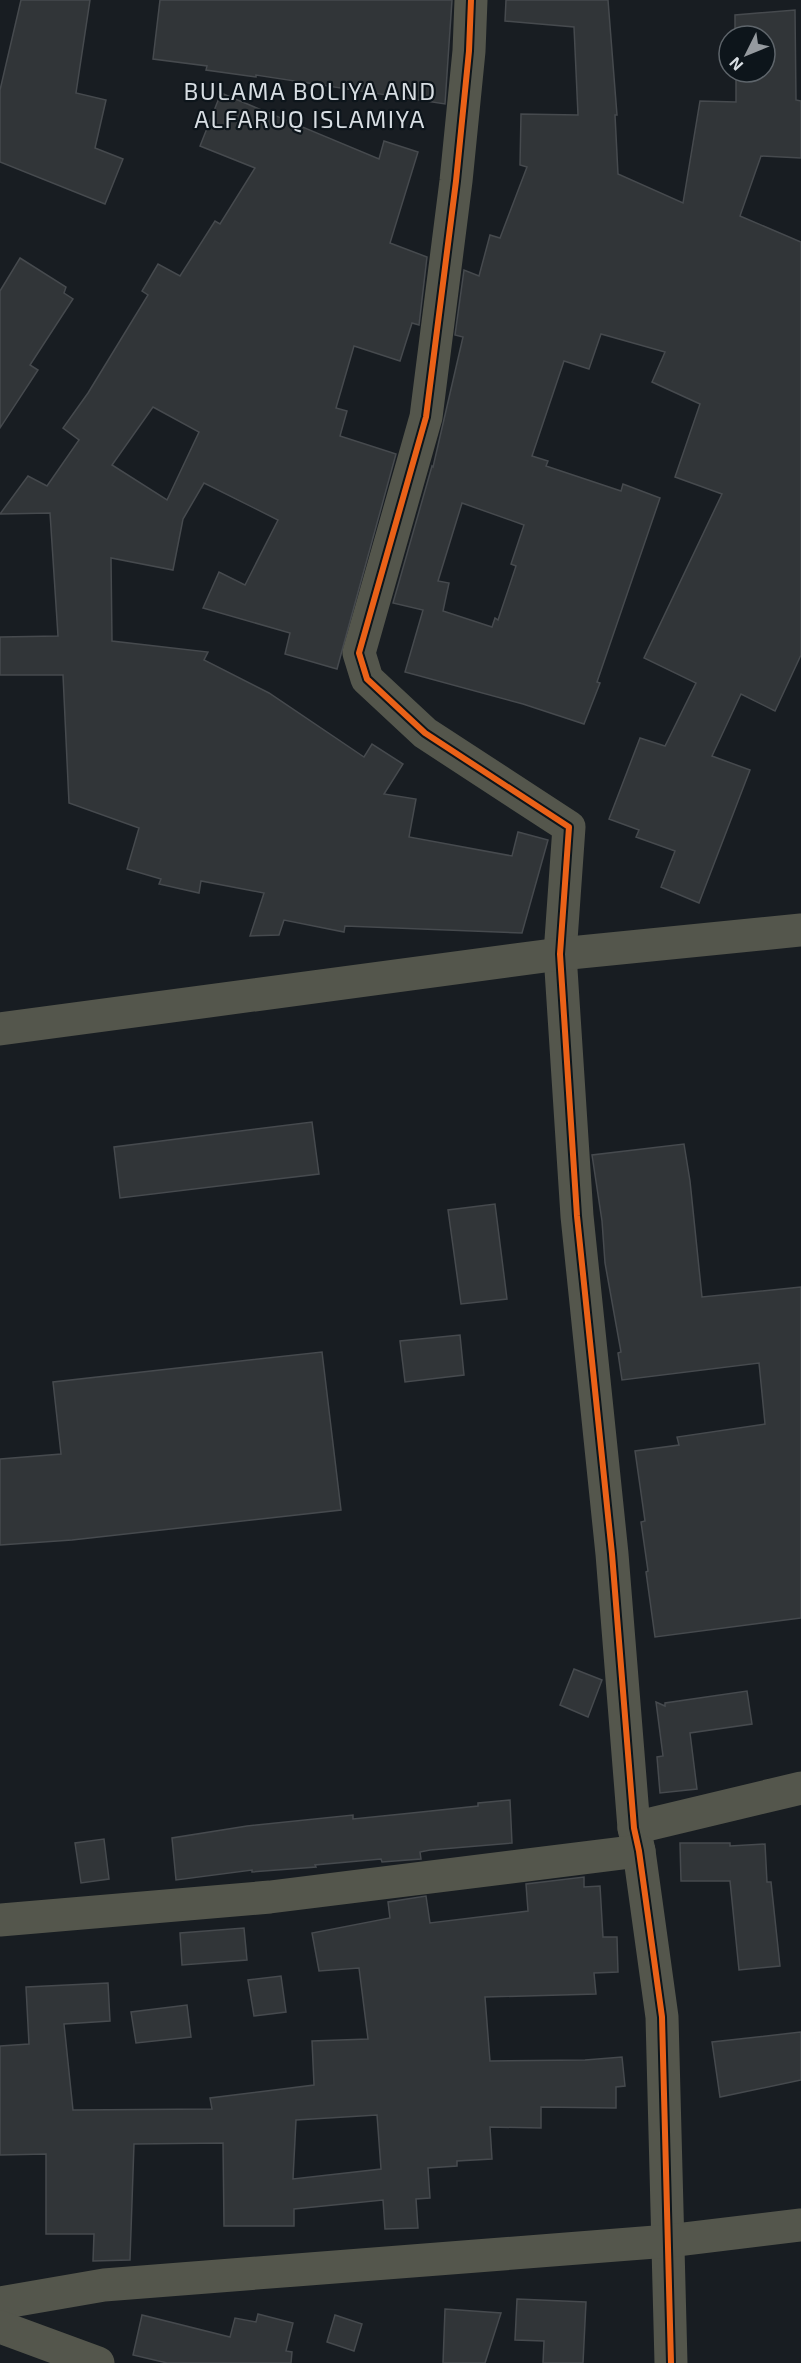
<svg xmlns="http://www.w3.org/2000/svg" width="801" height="2363" viewBox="0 0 801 2363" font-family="'Exo 2',sans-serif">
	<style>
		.building { fill: #313538; stroke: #464a4e; stroke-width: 1.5; fill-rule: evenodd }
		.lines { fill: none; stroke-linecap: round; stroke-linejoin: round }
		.minor { stroke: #54564c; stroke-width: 33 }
		.tertiary { stroke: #54564c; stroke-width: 33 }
		.cycleway-casing { stroke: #0d151b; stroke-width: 10 }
		.cycleway { stroke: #ea6118; stroke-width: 6 }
		.labels { text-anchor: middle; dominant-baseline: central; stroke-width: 4.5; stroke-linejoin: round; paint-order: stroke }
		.neighbourhood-label { font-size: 24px; letter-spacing: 1.5px; fill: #d8dee3; stroke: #0d151b }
	</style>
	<rect width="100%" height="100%" fill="#181d22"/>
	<!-- building -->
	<g class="building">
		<polygon points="21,0 90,0 76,93 106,100 95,148 123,159 105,204 0,162 0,90"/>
		<polygon points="160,0 452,0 445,104 256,75 256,77 206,70 207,66 153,59"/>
		<path d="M506,0H608L617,115H615L618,174L683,203L700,101L736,102V72H765V36H735V15L795,10L796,100L801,101V158L761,156L740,216L801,242V655L775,711L741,694L712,756L750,770L699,903L661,887L675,851L636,837L639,830L609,819L640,738L665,746L696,683L644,658L722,494L675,477L700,404L652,382L665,352L601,334L589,369L564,361L532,456L548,461L546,466L621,491L623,484L660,498L597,682L600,683L584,724L523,704L405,672L423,610L393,603L432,466L433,467L463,337L455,335L464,270L479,276L490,235L500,238L527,167L520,165L521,114L578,115L574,27L505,21ZM462,503L524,525L511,564L516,566L498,620L495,618L492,627L443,611L449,583L438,581Z"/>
		<path d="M221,93L379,159L384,141L418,152L390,243L427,257L419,325L412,323L400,361L354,346L336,408L347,411L340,436L396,454L337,669L285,654L290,633L203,608L219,572L245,585L278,520L204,483L183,519L173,570L111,558L112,641L208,652L204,660L269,693L364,757L372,744L403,764L384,794L416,799L409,837L512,856L518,832L548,840L522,933L345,926L344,932L284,920L279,935L250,936L264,893L201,881L199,893L159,884L161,879L127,869L139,828L69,803L63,675H0V637L58,636L50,513L0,514L28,476L47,486L79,440L63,428L88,393L148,295L142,291L158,264L180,276L215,221L220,224L255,168L200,146ZM153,407L199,432L167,500L112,465Z"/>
		<polygon points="20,258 66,287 64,293 73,299 30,365 38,370 0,428 0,291"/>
		<polygon points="312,1122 319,1174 120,1198 114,1147"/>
		<polygon points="684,1144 690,1181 702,1297 801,1287 801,1618 655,1637 646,1572 648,1571 641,1522 645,1521 635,1451 679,1445 677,1437 765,1424 759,1363 622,1380 618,1353 621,1352 605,1263 602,1221 592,1155"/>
		<polygon points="495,1204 507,1299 461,1304 448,1210"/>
		<polygon points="460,1335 464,1375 405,1382 400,1341"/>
		<polygon points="322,1352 341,1510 72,1540 0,1545 0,1459 61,1454 53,1382"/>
		<polygon points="574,1669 602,1680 588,1717 560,1705"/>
		<polygon points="747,1691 752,1724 690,1733 697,1789 660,1793 657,1757 663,1756 656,1702 665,1706 665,1703"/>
		<polygon points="510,1800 512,1843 430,1850 420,1852 421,1859 382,1862 381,1859 315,1865 316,1867 252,1872 252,1870 176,1880 172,1838 247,1826 353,1815 353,1819 402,1814 478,1806 478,1803"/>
		<polygon points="104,1839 109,1879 81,1883 75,1843"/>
		<polygon points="680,1843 730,1843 730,1846 765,1844 767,1882 771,1882 780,1966 739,1970 730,1881 681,1881"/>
		<path d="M584,1877V1887L600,1886L603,1937H617L618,1972L594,1973L596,1994L485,1997L490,2061L585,2060L622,2057L625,2086L616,2087V2108L541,2107V2128L490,2127L492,2159L457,2161V2166L428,2168L430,2198L416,2199L418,2228L385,2229L383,2200L294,2209V2226H224L223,2143L134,2144L130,2260L93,2261L94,2234H46V2154L0,2155V2046L29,2044L26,1987L108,1983L110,2021L64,2024L73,2110L212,2109L210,2098L314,2085L312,2041L368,2039L359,1968L319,1971L312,1933L390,1918L388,1902L426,1896L430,1923L528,1911L526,1884ZM377,2115L381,2169L293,2179L296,2120Z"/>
		<polygon points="244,1928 247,1960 182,1965 180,1933"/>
		<polygon points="281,1976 286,2012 254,2016 248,1980"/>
		<polygon points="187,2005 191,2037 136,2043 131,2012"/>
		<polygon points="801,2032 801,2080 720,2097 712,2042"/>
		<polygon points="517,2299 586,2302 583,2363 543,2363 544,2341 515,2340"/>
		<polygon points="445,2309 501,2313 485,2363 443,2363"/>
		<polygon points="258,2314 293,2323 286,2351 292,2352 291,2363 167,2363 133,2355 142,2315 230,2337 235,2318 256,2322"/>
		<polygon points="335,2315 362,2324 354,2351 327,2342"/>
	</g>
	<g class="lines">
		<!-- minor -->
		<g class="minor">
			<polyline points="471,0 469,51 456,181 426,417 359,653 367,679 425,733 569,827 560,954 577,1216 612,1554 634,1828 639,1851 662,2017 671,2363"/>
			<polyline points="634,1828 801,1788"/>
			<polyline points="0,1920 270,1897 639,1851"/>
			<polyline points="0,2303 104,2285 668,2241 801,2225"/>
			<polyline points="0,2327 98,2363"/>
		</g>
		<!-- tertiary -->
		<polyline class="tertiary" points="0,1029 560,954 801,930"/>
		<!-- cycleway casing -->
		<g class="cycleway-casing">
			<polyline id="cycleway" points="471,0 469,51 456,181 426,417 359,653 367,679 425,733 569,827 560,954 577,1216 612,1554 634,1828 639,1851 662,2017 671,2363"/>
		</g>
		<!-- cycleway -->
		<use href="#cycleway" class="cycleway"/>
	</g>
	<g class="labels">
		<!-- neighbourhood labels -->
		<g class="neighbourhood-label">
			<text x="310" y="90">BULAMA BOLIYA AND<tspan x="310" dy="28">ALFARUQ ISLAMIYA</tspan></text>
		</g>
	</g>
	<!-- north arrow -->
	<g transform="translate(747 54) rotate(227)"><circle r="28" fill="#0d151b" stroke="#5e656b" stroke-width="1.5"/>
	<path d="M0-4.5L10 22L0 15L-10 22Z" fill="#959a9f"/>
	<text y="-9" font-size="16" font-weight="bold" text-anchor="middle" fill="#d8dee3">N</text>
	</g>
</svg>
